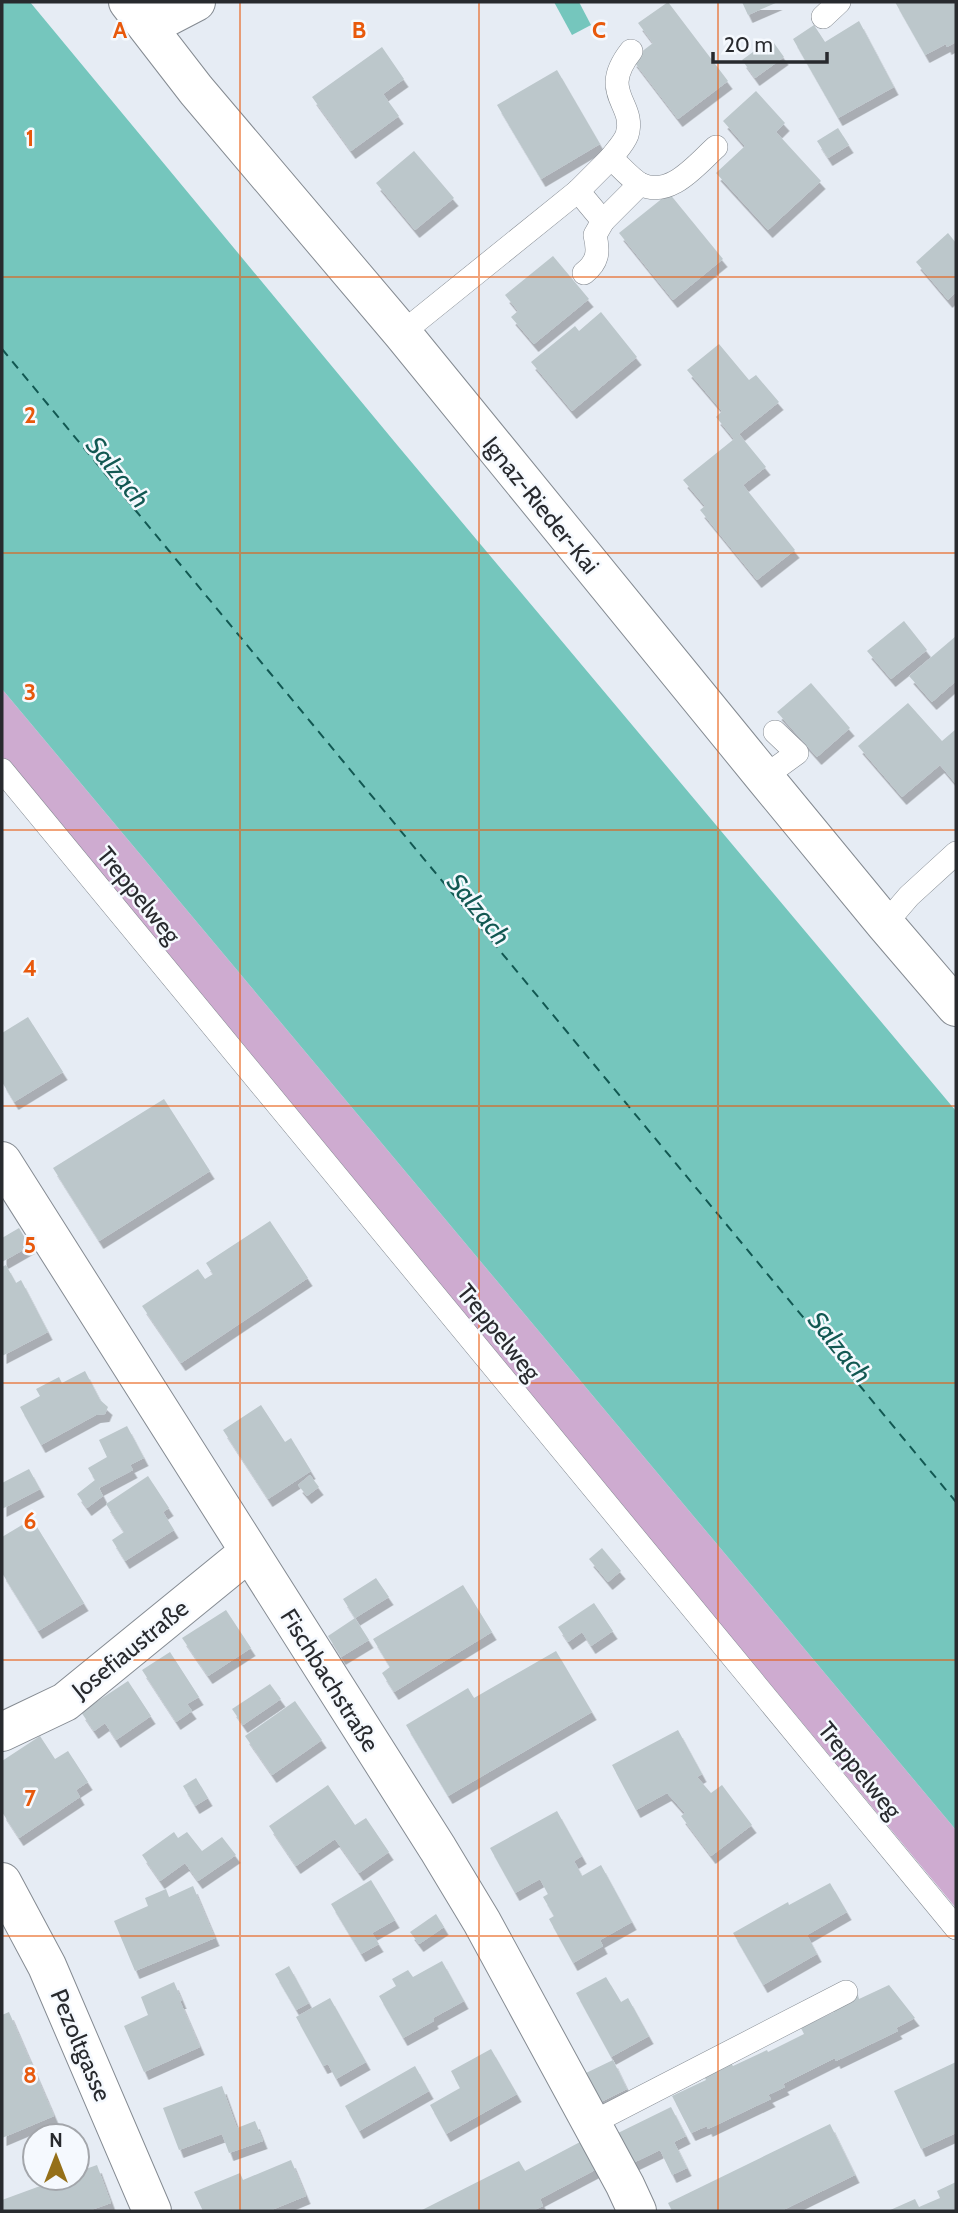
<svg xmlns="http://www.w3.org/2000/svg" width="958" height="2213" viewBox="0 0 958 2213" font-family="Cabin,sans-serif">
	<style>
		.green { fill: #ceabd0 }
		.water { fill: #75c6bd }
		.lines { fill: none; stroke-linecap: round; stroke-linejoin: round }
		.ferry { stroke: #125852; stroke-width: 2; stroke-dasharray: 9 7; stroke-linecap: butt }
		.building { fill: #bcc7cb; filter: url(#shadow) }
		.lane-casing { stroke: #858b92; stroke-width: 24 }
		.street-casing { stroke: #858b92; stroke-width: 40 }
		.lane { stroke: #fff; stroke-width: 23 }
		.street { stroke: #fff; stroke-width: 38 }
		.grid { fill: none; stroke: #e8590c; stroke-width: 2; stroke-opacity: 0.55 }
		.labels { text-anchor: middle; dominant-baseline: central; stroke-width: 5; stroke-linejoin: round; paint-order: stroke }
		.street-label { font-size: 24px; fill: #282a2e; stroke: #f5f9fe }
		.water-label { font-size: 26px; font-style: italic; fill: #125852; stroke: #f5f9fe }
		.grid-label { font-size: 23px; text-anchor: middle; font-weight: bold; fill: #e8590c; stroke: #f5f9fe; stroke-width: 5; stroke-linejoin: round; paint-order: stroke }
	</style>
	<defs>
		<filter id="shadow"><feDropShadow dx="4.5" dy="8" stdDeviation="0" flood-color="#0004"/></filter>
	</defs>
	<rect width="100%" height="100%" fill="#e6ecf4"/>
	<!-- green -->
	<polygon class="green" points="2,689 956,1830 956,1908 2,758"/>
	<!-- water -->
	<g class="water">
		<polygon points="2,2 30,2 398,446 956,1111 956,1830 2,689"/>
		<polygon points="554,2 579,2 591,25 572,35"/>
	</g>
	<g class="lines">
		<!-- ferry -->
		<polyline class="ferry" points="2,349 956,1502"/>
	</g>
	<!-- building -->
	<g class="building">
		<polygon points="668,2 728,81 678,119 632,59 653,43 638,23"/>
		<polygon points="742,2 778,2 748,15"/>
		<polygon points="895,2 956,2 956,42 947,47 946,44 925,55"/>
		<polygon points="859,21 894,87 838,118 793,39 814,25 825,42"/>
		<polygon points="771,39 784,57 755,78 742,60"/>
		<polygon points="382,47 404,79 383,94 399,116 351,151 312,97"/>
		<polygon points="557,70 600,144 541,179 497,105"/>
		<polygon points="756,91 785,123 776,132 821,181 768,230 716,173 745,146 723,121"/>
		<polygon points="838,128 849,145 828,158 817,141"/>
		<polygon points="414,151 454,198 415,230 376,183"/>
		<polygon points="669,193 723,259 673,300 619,233"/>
		<polygon points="948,233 956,243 956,292 948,300 916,262"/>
		<polygon points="553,256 589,299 534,344 511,317 518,311 505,295"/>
		<polygon points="601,312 637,357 572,411 531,362 575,326 579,331"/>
		<polygon points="719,344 749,380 756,375 779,402 739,434 766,467 743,485 795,550 757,580 700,510 705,506 683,480 734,439 716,417 722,411 687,370"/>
		<polygon points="904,621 927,650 891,679 867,651"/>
		<polygon points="956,636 956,681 932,702 909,676"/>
		<polygon points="811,683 850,728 817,757 777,712"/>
		<polygon points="908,703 942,741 956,729 956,784 940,765 902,797 858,746"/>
		<polygon points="28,1017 63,1072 14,1102 2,1082 2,1033"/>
		<polygon points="164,1099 210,1171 99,1241 53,1168"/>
		<polygon points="270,1221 308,1278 181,1363 142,1306 198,1269 205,1279 213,1274 206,1263"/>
		<polygon points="19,1228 30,1246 2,1262 2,1238"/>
		<polygon points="6,1265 16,1283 21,1280 48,1332 2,1356 2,1267"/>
		<polygon points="85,1371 100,1400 108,1407 105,1414 96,1415 41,1445 20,1407 40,1396 36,1389 59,1377 62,1383"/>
		<polygon points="261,1405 285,1442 291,1438 311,1471 268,1499 223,1430"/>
		<polygon points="127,1426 144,1458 130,1465 133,1470 99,1488 103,1496 87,1508 77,1494 95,1480 88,1468 107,1457 99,1440"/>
		<polygon points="29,1469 40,1489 2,1509 2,1483"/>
		<polygon points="310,1475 319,1487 307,1496 298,1485"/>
		<polygon points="148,1476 169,1508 163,1512 174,1530 125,1561 112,1540 124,1532 106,1504"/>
		<polygon points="32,1519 84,1603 38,1631 2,1573 2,1537"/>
		<polygon points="602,1548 621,1571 608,1582 589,1559"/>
		<polygon points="376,1578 389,1597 355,1618 369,1640 341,1657 328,1636 355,1618 343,1599"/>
		<polygon points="463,1585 492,1632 394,1692 382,1673 390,1667 373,1639"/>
		<polygon points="594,1603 613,1631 591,1646 582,1632 568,1642 558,1627"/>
		<polygon points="226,1610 251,1648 208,1676 182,1638"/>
		<polygon points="556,1651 592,1712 448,1796 406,1725 468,1688 474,1698"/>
		<polygon points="170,1652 199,1697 187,1704 192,1711 176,1722 142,1670"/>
		<polygon points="128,1681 151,1716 116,1740 105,1723 94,1731 81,1712"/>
		<polygon points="270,1684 281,1699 243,1725 232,1709"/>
		<polygon points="295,1701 322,1740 272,1775 245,1736"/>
		<polygon points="678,1730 702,1774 697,1777 711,1793 722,1785 752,1825 711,1856 681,1816 685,1813 667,1793 636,1810 612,1765"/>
		<polygon points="40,1736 55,1759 68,1751 88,1782 76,1790 80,1797 19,1838 2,1812 2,1761"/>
		<polygon points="196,1778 208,1798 195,1806 183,1786"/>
		<polygon points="328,1785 355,1825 366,1818 389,1852 359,1873 335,1839 296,1866 269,1826"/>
		<polygon points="557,1811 582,1856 574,1861 582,1876 601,1865 632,1922 600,1940 603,1946 573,1963 549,1919 554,1916 543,1897 548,1894 540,1879 515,1893 490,1848"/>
		<polygon points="174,1832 178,1838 187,1832 202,1851 222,1837 236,1855 198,1881 185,1863 160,1881 142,1855"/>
		<polygon points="371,1880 395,1920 372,1933 379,1944 361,1954 331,1904"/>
		<polygon points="830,1883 847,1912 807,1935 817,1954 763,1985 733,1933 788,1902 789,1905"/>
		<polygon points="193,1886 215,1938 135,1971 114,1921 148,1906 145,1898 166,1889 169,1897"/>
		<polygon points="436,1914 444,1927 419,1944 410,1932"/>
		<polygon points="442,1961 464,2001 433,2018 434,2021 403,2038 379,1996 396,1986 392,1979 408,1970 413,1977"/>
		<polygon points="289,1966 309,2003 296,2010 275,1974"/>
		<polygon points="606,1977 621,2002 628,1998 649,2036 611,2057 576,1993"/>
		<polygon points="174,1982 182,2001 180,2001 200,2047 144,2072 124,2026 148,2015 141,1997"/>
		<polygon points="889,1985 915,2018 896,2028 898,2031 836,2061 835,2058 783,2084 785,2087 768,2095 771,2099 708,2129 707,2126 691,2133 672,2096 706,2080 704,2076 731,2063 733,2066 767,2050 768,2052 804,2034 801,2028 834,2012 832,2008 858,1995 859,1999"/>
		<polygon points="330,1998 366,2062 336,2079 328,2064 323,2066 296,2017"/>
		<polygon points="9,2012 54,2116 2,2138 2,2015"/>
		<polygon points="491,2049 517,2094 446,2134 430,2105 460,2088 451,2071"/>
		<polygon points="613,2060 627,2089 601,2102 586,2073"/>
		<polygon points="956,2062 956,2133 921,2149 894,2091"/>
		<polygon points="415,2066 429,2091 359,2131 345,2106"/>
		<polygon points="222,2086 237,2128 255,2121 263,2141 229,2153 222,2134 179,2150 163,2108"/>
		<polygon points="671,2107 686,2136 674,2142 687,2168 672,2175 660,2150 633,2163 618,2133"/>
		<polygon points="830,2124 855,2175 781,2211 672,2211 668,2203"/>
		<polygon points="580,2142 595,2170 540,2199 543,2206 532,2211 420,2211 519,2161 525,2171"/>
		<polygon points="291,2160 306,2196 269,2211 203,2211 194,2192 240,2173 243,2180"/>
		<polygon points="97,2165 111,2203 88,2211 3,2211 2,2200 62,2178 77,2178 77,2172"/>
		<polygon points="956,2182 956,2211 888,2211 915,2199 919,2207 940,2198 937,2191"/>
	</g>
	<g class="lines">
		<!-- lane casing -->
		<g class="lane-casing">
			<g id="lane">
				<polyline points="823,17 839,2"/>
				<path d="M611,158C616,151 624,143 627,135C637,103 597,94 631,51"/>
				<path d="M578,191L603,221L595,235C599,252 598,262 584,273"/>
				<polyline points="603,221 640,184"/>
				<path d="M402,333L578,191L611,158C620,166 630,178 640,184C670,199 696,165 716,147"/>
				<polyline points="2,770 956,1928"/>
				<polyline points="764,777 797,753 775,732"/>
				<polyline points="885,924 909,896 956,853"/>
				<polyline points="590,2124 846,1992"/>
			</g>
		</g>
		<!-- street casing -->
		<g class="street-casing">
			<g id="street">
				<polyline points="128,2 196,90 402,333 764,777 885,924 956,1007"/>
				<polyline points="148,27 196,2"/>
				<polyline points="2,1161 438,1849 482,1922 625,2185 637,2211"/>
				<polyline points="2,1732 65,1702 249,1552"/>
				<polyline points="2,1882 47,1966 152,2211"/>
			</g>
		</g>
		<!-- lane -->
		<use href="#lane" class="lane"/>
		<!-- street -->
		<use href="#street" class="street"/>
	</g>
	<!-- grid -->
	<path class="grid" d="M240,2V2211M479,2V2211M718,2V2211M2,277H956M2,553H956M2,830H956M2,1106H956M2,1383H956M2,1660H956M2,1936H956"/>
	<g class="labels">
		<!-- street labels -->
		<g class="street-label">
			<text transform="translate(541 505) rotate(51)">Ignaz-Rieder-Kai</text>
			<text transform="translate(139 895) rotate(51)">Treppelweg</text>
			<text transform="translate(499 1332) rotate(51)">Treppelweg</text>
			<text transform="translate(130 1649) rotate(-39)">Josefiaustraße</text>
			<text transform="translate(330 1680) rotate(58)">Fischbachstraße</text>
			<text transform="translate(860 1770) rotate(51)">Treppelweg</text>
			<text transform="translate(81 2045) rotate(67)">Pezoltgasse</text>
		</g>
		<!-- water labels -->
		<g class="water-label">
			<text transform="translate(118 472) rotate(51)">Salzach</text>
			<text transform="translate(479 909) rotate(51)">Salzach</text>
			<text transform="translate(840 1347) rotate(51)">Salzach</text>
		</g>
	</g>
	<g class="grid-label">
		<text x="120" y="38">A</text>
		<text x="359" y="38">B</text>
		<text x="599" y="38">C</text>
		<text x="30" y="146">1</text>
		<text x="30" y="423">2</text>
		<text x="30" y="700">3</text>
		<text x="30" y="976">4</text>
		<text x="30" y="1253">5</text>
		<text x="30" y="1529">6</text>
		<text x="30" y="1806">7</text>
		<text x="30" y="2083">8</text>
	</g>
	<!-- border -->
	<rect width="958" height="2213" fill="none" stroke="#282a2e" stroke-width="7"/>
	<!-- north arrow -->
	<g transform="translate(56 2157)"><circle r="33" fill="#f5f9fe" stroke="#a3a6ab" stroke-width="2"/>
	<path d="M0-5L12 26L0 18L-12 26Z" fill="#957019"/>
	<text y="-10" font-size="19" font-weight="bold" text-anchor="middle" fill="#282a2e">N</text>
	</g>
	<!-- scale -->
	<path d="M713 52v10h114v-10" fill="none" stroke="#282a2e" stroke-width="3.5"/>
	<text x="724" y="52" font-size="21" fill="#282a2e" stroke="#f5f9fe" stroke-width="5" paint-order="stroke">20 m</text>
</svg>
